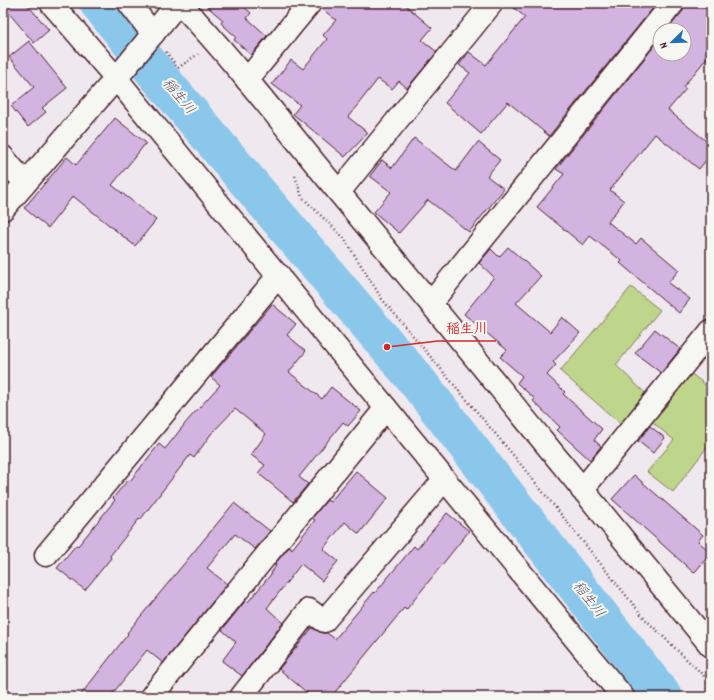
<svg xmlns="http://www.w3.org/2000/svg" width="714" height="700" viewBox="0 0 714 700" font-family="Dekko,'Klee One',sans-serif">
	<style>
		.green { fill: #bed58c; stroke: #847a5c }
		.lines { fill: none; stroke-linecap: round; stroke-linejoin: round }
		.river { stroke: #8bc7eb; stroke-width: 39 }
		.building { fill: #d3b4e1; stroke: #4a1f2b }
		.minor-casing { stroke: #4a1f2b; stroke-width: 25 }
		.path { stroke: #4a1f2b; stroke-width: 2.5; stroke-dasharray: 1 3; stroke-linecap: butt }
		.minor { stroke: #f6f6f2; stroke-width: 22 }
		.labels { text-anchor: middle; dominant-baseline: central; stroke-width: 4; stroke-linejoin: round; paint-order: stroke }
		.water-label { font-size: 14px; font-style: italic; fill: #5e5165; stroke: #f6f6f2 }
		.leader { fill: none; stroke: #d62828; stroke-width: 1.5 }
		.callout-dot { fill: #d62828; stroke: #f6f6f2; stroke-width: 1.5 }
		.callout-label { font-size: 14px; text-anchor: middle; font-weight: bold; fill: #d62828; stroke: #f6f6f2; stroke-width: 4; stroke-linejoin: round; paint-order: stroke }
	</style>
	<rect width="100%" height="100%" fill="#efe9ef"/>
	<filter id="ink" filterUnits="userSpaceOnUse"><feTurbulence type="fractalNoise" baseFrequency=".025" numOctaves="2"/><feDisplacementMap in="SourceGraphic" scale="8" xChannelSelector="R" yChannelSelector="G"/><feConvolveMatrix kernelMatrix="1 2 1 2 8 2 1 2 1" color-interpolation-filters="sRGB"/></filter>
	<g filter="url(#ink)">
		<!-- green -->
		<g class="green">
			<polygon points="631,287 660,310 616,365 646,394 624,427 560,371"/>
			<polygon points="689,372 711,389 711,442 673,492 647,472 674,440 651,421"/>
		</g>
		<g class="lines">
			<!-- river -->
			<polyline class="river" points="99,3 160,78 417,381 663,697"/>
		</g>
		<!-- building -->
		<g class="building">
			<polygon points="3,3 26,3 49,30 34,43 3,6"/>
			<polygon points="203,3 240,3 251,13 247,18 267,36 251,55 234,40 236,37 221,23 223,20"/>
			<polygon points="322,3 403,3 432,28 422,40 437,52 407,88 399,81 392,89 378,79 348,117 368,133 345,157 293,114 300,105 272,84 291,60 303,69 327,39 323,35 336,20 321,8"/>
			<polygon points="508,3 657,3 549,136 508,102 481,134 445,103 470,73 459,65 469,52 486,65 525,17"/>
			<polygon points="685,3 711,3 711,53 683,87 686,89 668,110 711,145 711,154 699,169 655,134 610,190 624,201 608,222 636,244 641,238 679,270 668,283 690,299 679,313 620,263 622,261 590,236 583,245 537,207 564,174 556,169 660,39 660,54 684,54 684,30 667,30 683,11"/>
			<polygon points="29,41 67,88 42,108 46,112 28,127 11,106 34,87 9,57"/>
			<polygon points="115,118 146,143 112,185 156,220 135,246 73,196 48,228 24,208 67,157 76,165"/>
			<polygon points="414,138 456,171 478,142 500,160 487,176 504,189 469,232 428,200 399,233 374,212 391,192 370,176 382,160 392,168"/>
			<polygon points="508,247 541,276 516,303 550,332 562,317 580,333 553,362 556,365 547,375 565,392 563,394 602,429 594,440 601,446 590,460 557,430 560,427 533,401 535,399 517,383 522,376 500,357 507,350 464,314 494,277 479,263 491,249 499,257"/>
			<polygon points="272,304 296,324 287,335 306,351 289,372 322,399 331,387 361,411 348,426 343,422 299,477 308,484 293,502 258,473 265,465 251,455 266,434 235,409 211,434 194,458 190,455 140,520 139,519 110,556 111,558 85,590 57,568 76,545 78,546 115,500 113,498 128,480 130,481 159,444 165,449 188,420 220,385 211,377"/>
			<polygon points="655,329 680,349 661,373 635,353"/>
			<polygon points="650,426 665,438 653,453 638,441"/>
			<polygon points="356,471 388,498 359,534 345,522 323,549 338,561 322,581 301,564 267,608 283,623 242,676 222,661 236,642 222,630 246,600 248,602 272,573 271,573 276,566 274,565 290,546 292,549 315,520 312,518 327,500 330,502"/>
			<polygon points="634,475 703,535 698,541 711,553 694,573 612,499"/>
			<polygon points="234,503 270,531 255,549 235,534 207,568 227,584 163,663 147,650 110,697 79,697 128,634 127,633"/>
			<polygon points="447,513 469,531 406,610 404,608 331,697 312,697 279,669 312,628 322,633 327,633 335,639 374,592 375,593 414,546 417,549"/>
		</g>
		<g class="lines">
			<!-- minor casing -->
			<g class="minor-casing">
				<g id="minor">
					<polyline points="51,3 116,78 386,408 151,697"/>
					<polyline points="129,3 153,34"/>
					<path d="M180,3C237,64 288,131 341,195C466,345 587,496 711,646"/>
					<polyline points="247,80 310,3"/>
					<polyline points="3,157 25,183"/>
					<polyline points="339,192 492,3"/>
					<polyline points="3,209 125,68 178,3"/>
					<polyline points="431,303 673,3"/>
					<polyline points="386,408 623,697"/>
					<polyline points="582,490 711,331"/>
					<polyline points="46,555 279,275"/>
					<polyline points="241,697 309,610 324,621 444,480"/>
				</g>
			</g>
			<!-- path -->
			<g class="path">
				<polyline points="166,52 178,68 198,54"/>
				<polyline points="295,176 302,197 344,238 382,299 514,456 645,619 704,676 711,686"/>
			</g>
			<!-- minor -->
			<use href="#minor" class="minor"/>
		</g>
	</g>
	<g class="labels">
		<!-- water labels -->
		<g class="water-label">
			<text transform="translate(178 97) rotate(50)">稲生川</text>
			<text transform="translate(588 600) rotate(52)">稲生川</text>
		</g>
	</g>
	<!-- callouts -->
	<path class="leader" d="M387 347L438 341H496"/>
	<circle class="callout-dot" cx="387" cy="347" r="4"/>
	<g class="callout-label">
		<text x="467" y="333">稲生川</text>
	</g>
	<!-- margin -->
	<rect width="714" height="700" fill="none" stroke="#f6f6f2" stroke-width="16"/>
	<rect x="8" y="8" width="698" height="684" fill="none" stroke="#4a1f2b" stroke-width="1.5" filter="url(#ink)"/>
	<!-- north arrow -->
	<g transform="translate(672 42) rotate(247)"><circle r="19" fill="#f6f6f2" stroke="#b1a0a2"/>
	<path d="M0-3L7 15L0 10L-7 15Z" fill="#1f6fb2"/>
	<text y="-6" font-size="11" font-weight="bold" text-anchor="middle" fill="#4a1f2b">N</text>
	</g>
</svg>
